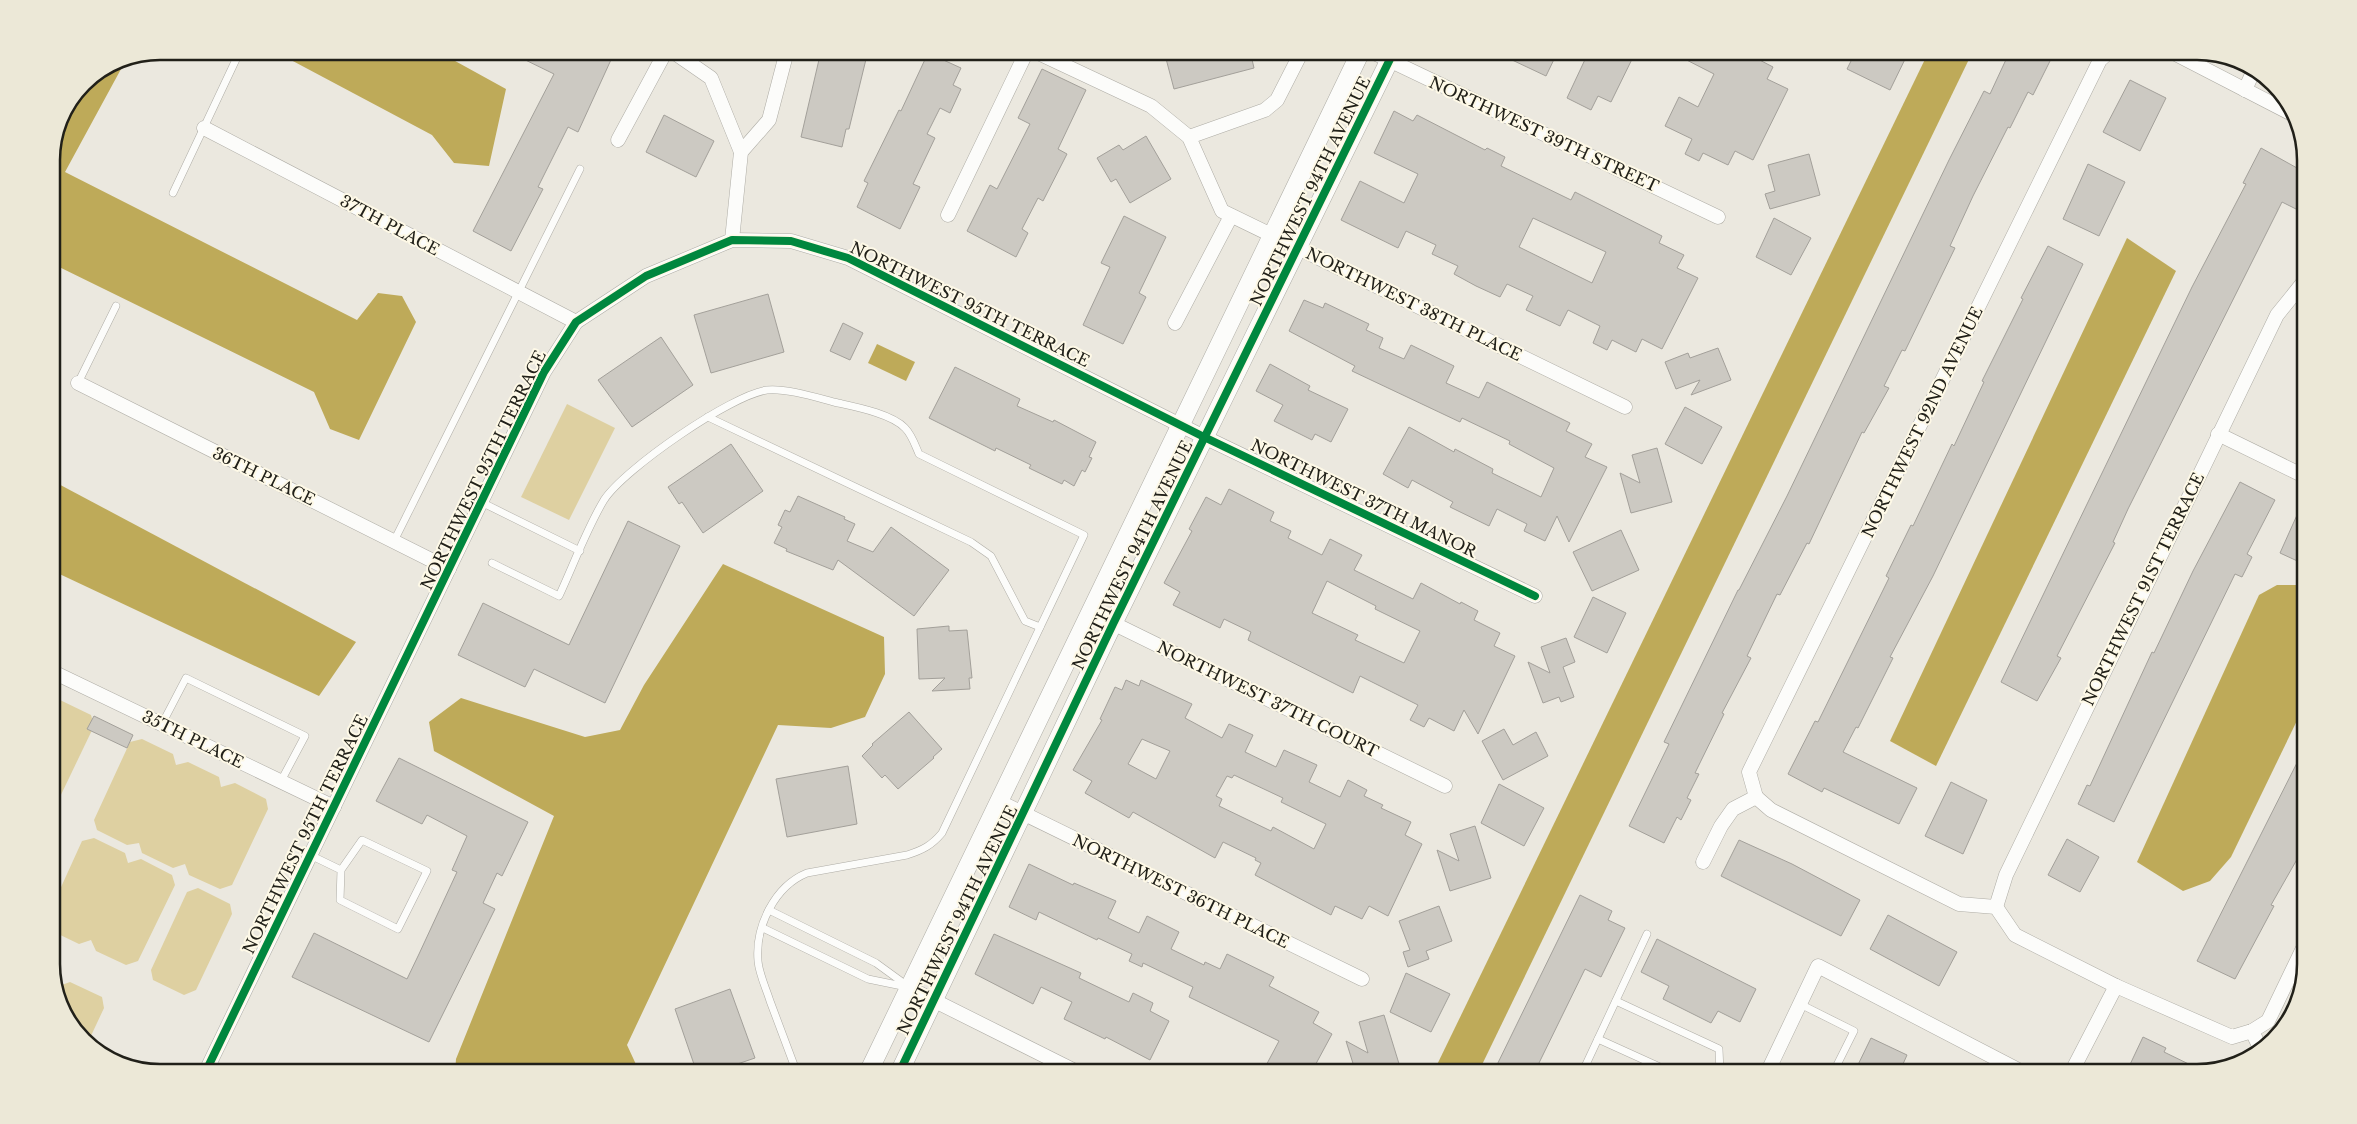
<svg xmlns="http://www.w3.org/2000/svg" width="2357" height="1124" viewBox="0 0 2357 1124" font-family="'Libre Baskerville',serif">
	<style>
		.green { fill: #ded0a1 }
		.water { fill: #beaa59 }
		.building { fill: #ccc9c2; stroke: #a3a09a; fill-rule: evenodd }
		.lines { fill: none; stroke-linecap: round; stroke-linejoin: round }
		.service-casing { stroke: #aeaca5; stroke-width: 8 }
		.minor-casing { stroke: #aeaca5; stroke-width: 15 }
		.tertiary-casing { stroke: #aeaca5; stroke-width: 19 }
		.service { stroke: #fcfcfa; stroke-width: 7 }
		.minor { stroke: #fcfcfa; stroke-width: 14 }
		.tertiary { stroke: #fcfcfa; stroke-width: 18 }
		.cycleway-casing { stroke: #fef9e7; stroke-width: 11 }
		.cycleway { stroke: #00873e; stroke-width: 8 }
		.labels { text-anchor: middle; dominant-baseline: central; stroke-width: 4; stroke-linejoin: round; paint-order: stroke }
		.street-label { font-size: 16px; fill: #212019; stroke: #fef9e7 }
		.rim { fill: none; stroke: #212019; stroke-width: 2.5 }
	</style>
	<rect width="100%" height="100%" fill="#ebe8df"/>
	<!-- green -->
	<g class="green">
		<polygon points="567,404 615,428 569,520 521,497"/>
		<polygon points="60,700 91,715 94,726 58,801 51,804 51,702"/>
		<polygon points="142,739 173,754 176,765 188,762 219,777 221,787 235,783 266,799 268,809 232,885 220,889 189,875 185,864 173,868 142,853 139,843 127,845 97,830 94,820 130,742"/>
		<polygon points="94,838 125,853 128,863 141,859 172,875 175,885 138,961 126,965 96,951 91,940 79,944 52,931 52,907 82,841"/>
		<polygon points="198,888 230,904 232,914 196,990 184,995 153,980 151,970 187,892"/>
		<polygon points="70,982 102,997 104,1008 89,1040 70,1024 57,988 59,986"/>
	</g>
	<!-- water -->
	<g class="water">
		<polygon points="274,51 437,51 506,89 489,166 454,163 432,135"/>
		<polygon points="1929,51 1973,51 1478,1073 1433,1073"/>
		<path d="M127,58L65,172L357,320L378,293L402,296L416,322L359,440L330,429L314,392L51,263C51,200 36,114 97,74C107,67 116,60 127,58Z"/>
		<polygon points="2127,238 2176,271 1936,766 1890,741"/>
		<polygon points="877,344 915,362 906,381 868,363"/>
		<polygon points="51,480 356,642 319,696 51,570"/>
		<polygon points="723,564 884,637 885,674 865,717 831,728 778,725 627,1045 640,1073 455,1073 456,1059 554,816 434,751 429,722 461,698 585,737 620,730 644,685"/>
		<polygon points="2277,585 2306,585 2306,702 2231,857 2210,881 2183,891 2137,862 2259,595"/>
	</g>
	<!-- building -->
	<g class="building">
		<polygon points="507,51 615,51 578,132 568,127 538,187 543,189 511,251 473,231 554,74"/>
		<polygon points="821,51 868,51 849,129 846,129 842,147 801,137"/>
		<polygon points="1164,51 1250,51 1254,68 1174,89"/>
		<polygon points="1493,51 1558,51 1546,76"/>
		<polygon points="1589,51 1636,51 1611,102 1598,96 1591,110 1567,98"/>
		<polygon points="1669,51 1752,51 1750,55 1773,67 1767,79 1788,89 1753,160 1735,151 1728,165 1703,153 1699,161 1685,154 1692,139 1665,126 1679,97 1698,107 1714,74"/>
		<polygon points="1856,51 1909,51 1890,90 1847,69"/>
		<polygon points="2010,51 2055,51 2033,95 2028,92 2010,128 2008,127 1973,196 1950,246 1955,248 1905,351 1902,350 1884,386 1889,388 1864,433 1862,432 1809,544 1807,543 1780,595 1777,594 1747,656 1751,658 1722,713 1724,714 1695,773 1699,774 1687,798 1691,800 1681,820 1677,817 1664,843 1629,826 1669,744 1664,742 1738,590 1739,590 1787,496 1949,160 1984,91 1990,94"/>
		<polygon points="928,53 961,68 953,85 961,89 950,113 940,108 927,134 935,138 913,184 920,187 900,229 857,207 868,183 864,181 899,110 901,111"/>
		<polygon points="1042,69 1086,90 1058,149 1067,154 1043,201 1038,198 1022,229 1028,233 1016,257 967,231 990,185 997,189 1030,124 1018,118"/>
		<polygon points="2130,80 2166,98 2140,151 2103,132"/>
		<path d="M1394,111L1413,121L1417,115L1485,150L1487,148L1505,157L1501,166L1571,200L1575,192L1662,236L1659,243L1684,255L1677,268L1698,278L1662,349L1642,339L1636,352L1612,340L1607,350L1593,343L1600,326L1568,310L1560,326L1526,310L1533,296L1507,284L1500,297L1476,286L1454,274L1458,266L1432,254L1436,245L1406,231L1398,248L1341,220L1360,181L1404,203L1418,174L1374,153ZM1533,218L1606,252L1592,283L1519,247Z"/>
		<polygon points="664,115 714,141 696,177 646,152"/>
		<polygon points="1146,136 1171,179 1130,203 1116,179 1111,182 1097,158 1119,145 1123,150"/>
		<polygon points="2261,148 2306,173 2306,214 2282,202 2128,509 2113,542 2115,543 2057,656 2061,658 2037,701 2001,682 2192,287 2246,184 2243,183"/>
		<polygon points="1809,154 1820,195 1770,209 1765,194 1775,191 1768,165"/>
		<polygon points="2088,164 2125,182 2099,236 2063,219"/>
		<polygon points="1124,216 1166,237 1139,293 1146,297 1123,344 1083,325 1110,267 1101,263"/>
		<polygon points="1774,218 1811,238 1791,275 1756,257"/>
		<polygon points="2048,246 2083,264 1933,576 1890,657 1893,658 1858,728 1856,727 1843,752 1917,788 1899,824 1824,788 1822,792 1788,774 1815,721 1818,722 1889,578 1886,576 1911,525 1913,526 1952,444 1954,446 1984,382 1982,381 2023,299 2021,298"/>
		<polygon points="768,294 784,352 711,373 694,315"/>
		<polygon points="1304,300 1323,308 1325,303 1369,324 1366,330 1383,338 1379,348 1404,359 1411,345 1454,366 1446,383 1479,398 1487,382 1570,423 1566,431 1592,444 1585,457 1607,467 1569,542 1557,516 1545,541 1524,531 1527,524 1497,509 1489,526 1450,507 1453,502 1412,480 1408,488 1383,474 1409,427 1454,452 1455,449 1493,469 1492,473 1541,497 1554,468 1509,444 1510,441 1462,418 1460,422 1352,371 1355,366 1289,331"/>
		<polygon points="843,323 863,333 850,360 830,351"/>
		<polygon points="661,337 693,385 632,427 598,380"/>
		<polygon points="1718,348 1731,380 1691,395 1700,380 1676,389 1665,362 1688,353 1690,358"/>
		<polygon points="1270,364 1310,386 1308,390 1348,409 1331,442 1315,434 1312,440 1274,421 1283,405 1256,391"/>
		<polygon points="955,367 1020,399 1017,406 1053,422 1054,420 1096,442 1089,457 1092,458 1085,472 1082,470 1074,486 1064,480 1062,484 1029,468 1031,465 996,448 995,451 929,418"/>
		<polygon points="1685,407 1722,427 1702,464 1665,444"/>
		<polygon points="731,444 763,491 703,533 682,502 679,504 668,487"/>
		<polygon points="1657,448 1672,502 1631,513 1620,473 1640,483 1632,455"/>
		<polygon points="2240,482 2275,500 2247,554 2252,557 2242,577 2235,574 2114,822 2078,804 2087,785 2090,786 2152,652 2154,653 2193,571"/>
		<path d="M1229,489L1274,512L1270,521L1291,531L1288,538L1322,555L1330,539L1362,555L1354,570L1413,599L1421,583L1460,604L1461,602L1478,611L1474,620L1500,633L1494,646L1515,656L1478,734L1464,710L1454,731L1429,718L1424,727L1410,720L1418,705L1360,676L1353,693L1248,640L1251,632L1224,619L1220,628L1173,605L1180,592L1164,583L1192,531L1189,529L1206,497L1221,505ZM1327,581L1376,606L1375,609L1420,631L1404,663L1355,640L1358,635L1312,613Z"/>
		<polygon points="2306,495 2306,565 2280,553"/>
		<polygon points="798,496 845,517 844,519 855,524 847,541 873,552 891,527 949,570 914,616 838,560 833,570 786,551 787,549 774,543 782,527 778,525 785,510 790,512"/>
		<polygon points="628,521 680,546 605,703 534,669 525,687 458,655 483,603 569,645"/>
		<polygon points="1621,530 1639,570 1592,591 1573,552"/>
		<polygon points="1593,597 1626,613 1607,653 1574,637"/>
		<polygon points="949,626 949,631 967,630 972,678 969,678 970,689 932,691 945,678 919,679 917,629"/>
		<polygon points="1566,638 1575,662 1563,667 1574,697 1561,702 1559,697 1543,703 1528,662 1550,673 1541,647"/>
		<path d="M1126,680L1139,686L1141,680L1192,704L1185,718L1222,738L1229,724L1253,735L1245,752L1276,767L1284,750L1317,765L1309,782L1340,797L1348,780L1367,790L1364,796L1383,805L1381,808L1411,822L1405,835L1422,844L1388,916L1369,906L1362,919L1335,906L1331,915L1255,875L1261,863L1255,860L1256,858L1223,842L1215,858L1133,812L1129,818L1085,793L1092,781L1073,770L1102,720L1100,719L1115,687L1122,690ZM1142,739L1170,751L1156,779L1128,764ZM1234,775L1283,798L1281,802L1326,824L1314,849L1273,827L1271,831L1219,806L1222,799L1216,796L1227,776L1232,778Z"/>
		<polygon points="909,712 942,749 933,757 934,758 898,789 885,775 882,778 862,756 873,745 872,744"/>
		<polygon points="94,716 133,735 127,748 87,729"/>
		<polygon points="1504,729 1513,745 1536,732 1548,756 1503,780 1482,741"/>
		<polygon points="2306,745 2306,834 2300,845 2304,847 2271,905 2274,906 2235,979 2197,961"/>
		<polygon points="399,758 528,822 502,876 497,873 483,903 495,909 429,1042 292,977 314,933 407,979 419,954 457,872 452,870 467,836 427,815 422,824 376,801"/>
		<polygon points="848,766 857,824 787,837 776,779"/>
		<polygon points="1951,782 1987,800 1963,854 1925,836"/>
		<polygon points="1499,784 1544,808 1524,846 1481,823"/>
		<polygon points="1475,826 1491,878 1450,891 1437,850 1459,861 1450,834"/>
		<polygon points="2067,839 2099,857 2080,892 2048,875"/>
		<polygon points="1739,840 1792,864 1860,900 1841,936 1721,876"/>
		<polygon points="1029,864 1073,885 1074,883 1116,901 1108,918 1139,933 1147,916 1179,932 1171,949 1204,965 1205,962 1220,969 1227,954 1274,977 1269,986 1319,1012 1313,1023 1332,1034 1311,1073 1262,1073 1279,1041 1189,997 1193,987 1143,963 1142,967 1129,961 1132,954 1098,938 1097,940 1039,912 1036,920 1009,907"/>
		<polygon points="1580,895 1612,911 1608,920 1625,928 1601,977 1585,969 1538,1065 1553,1073 1493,1073"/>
		<polygon points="1439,906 1452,941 1426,951 1429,959 1408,967 1403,952 1410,950 1399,921"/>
		<polygon points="1888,915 1957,952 1939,986 1870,949"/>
		<polygon points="994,934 1081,973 1079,978 1129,1002 1133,993 1153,1003 1150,1011 1169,1021 1150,1060 1106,1037 1105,1039 1064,1019 1072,1002 1041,987 1033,1004 975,974"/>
		<polygon points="1657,939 1756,989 1740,1022 1718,1011 1711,1023 1663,999 1669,986 1641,972"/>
		<polygon points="1406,973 1450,994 1431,1032 1390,1012"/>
		<polygon points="730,989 755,1058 711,1073 697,1073 675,1009"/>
		<polygon points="1384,1015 1400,1067 1396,1068 1404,1073 1356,1073 1346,1041 1368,1053 1359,1022"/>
		<polygon points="2143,1037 2166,1048 2164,1052 2203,1071 2197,1073 2126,1073"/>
		<polygon points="1871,1038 1907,1055 1899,1073 1854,1073"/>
	</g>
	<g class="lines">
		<!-- service casing -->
		<g class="service-casing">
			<g id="service">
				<polyline points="173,193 240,51"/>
				<polyline points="78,383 116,306"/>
				<polyline points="708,417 971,542 991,556 1025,621 1040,627"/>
				<polyline points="481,502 580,551"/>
				<polyline points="394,541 580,169"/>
				<path d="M492,563L559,596C573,566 587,528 604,500C624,469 731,395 767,390C787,388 818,398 838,403C856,407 892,414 905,428C912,435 915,445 919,454L1084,535L942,833C932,845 923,850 907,855L807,873C775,886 755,926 758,961C759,974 766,988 770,1001C779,1025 788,1049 797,1073"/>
				<polyline points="162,724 186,678 305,736 281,781"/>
				<polyline points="310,855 341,870 340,900 398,929 427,871 362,840 341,870"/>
				<polyline points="769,910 876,963 909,987"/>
				<polyline points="763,928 868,979 907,987"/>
				<polyline points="1616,1001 1719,1049 1720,1073"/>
				<polyline points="1800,1004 1854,1031 1833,1073"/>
				<polyline points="1598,1039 1673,1073"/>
				<polyline points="1582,1073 1647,934"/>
			</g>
		</g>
		<!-- minor casing -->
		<g class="minor-casing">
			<g id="minor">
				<polyline points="672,51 711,78 741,152"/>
				<polyline points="1034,51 1151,106 1189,137 1222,211 1625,407"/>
				<polyline points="1370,51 1718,217"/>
				<polyline points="2170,51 2292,114"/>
				<polyline points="2245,90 2253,72"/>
				<polyline points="204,128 576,322"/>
				<polyline points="1189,137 1265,110 1277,100 1302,51"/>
				<polyline points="618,140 666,51"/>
				<polyline points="948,215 1027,51"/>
				<polyline points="732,240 741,152 769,120 787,51"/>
				<polyline points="1175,323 1231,216"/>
				<polyline points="78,383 449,569"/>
				<polyline points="2218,434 2306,477"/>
				<polyline points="1090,612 1445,786"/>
				<polyline points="51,671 334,807"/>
				<polyline points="1756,797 1749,772 2100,60 2110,51"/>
				<polyline points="1756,797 1771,810 1959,904 1996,907 2015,935 2116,986 2232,1037 2252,1031 2268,1021 2306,942"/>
				<polyline points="1000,802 1362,979"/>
				<polyline points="1703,862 1721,826 1733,809 1756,797"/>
				<polyline points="1996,907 2006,875 2277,315 2306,279"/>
				<polyline points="909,988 1079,1073"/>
				<polyline points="2252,1031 2261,1050"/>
				<polyline points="205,1073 544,372 576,322 646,276 732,240 791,241 848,258 1204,437 1535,596"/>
				<polyline points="1767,1073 1818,966 2024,1073"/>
				<polyline points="2071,1073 2116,986"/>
			</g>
		</g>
		<!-- tertiary casing -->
		<g class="tertiary-casing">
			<g id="tertiary">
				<polyline points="868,1073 1361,51"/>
				<polyline points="899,1073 1113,624 1394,51"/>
			</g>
		</g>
		<!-- service -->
		<use href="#service" class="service"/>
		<!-- minor -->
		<use href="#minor" class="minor"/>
		<!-- tertiary -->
		<use href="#tertiary" class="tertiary"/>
		<!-- cycleway casing -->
		<g class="cycleway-casing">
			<g id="cycleway">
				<polyline points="205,1073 544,372 576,322 646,276 732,240 791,241 848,258 1204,437 1535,596"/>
				<polyline points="899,1073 1113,624 1394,51"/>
			</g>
		</g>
		<!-- cycleway -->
		<use href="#cycleway" class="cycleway"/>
	</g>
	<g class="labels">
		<!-- street labels -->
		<g class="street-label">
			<text transform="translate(1544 134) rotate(25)">NORTHWEST 39TH STREET</text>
			<text transform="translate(1310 191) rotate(-64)">NORTHWEST 94TH AVENUE</text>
			<text transform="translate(390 225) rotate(28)">37TH PLACE</text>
			<text transform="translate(970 304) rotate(26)">NORTHWEST 95TH TERRACE</text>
			<text transform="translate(1414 304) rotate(26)">NORTHWEST 38TH PLACE</text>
			<text transform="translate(1922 422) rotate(-64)">NORTHWEST 92ND AVENUE</text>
			<text transform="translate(483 470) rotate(-64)">NORTHWEST 95TH TERRACE</text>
			<text transform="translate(264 476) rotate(26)">36TH PLACE</text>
			<text transform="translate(1364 498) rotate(26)">NORTHWEST 37TH MANOR</text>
			<text transform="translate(1132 555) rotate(-64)">NORTHWEST 94TH AVENUE</text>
			<text transform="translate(2143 589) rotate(-64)">NORTHWEST 91ST TERRACE</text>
			<text transform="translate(1268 699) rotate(26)">NORTHWEST 37TH COURT</text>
			<text transform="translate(193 739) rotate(26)">35TH PLACE</text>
			<text transform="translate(305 834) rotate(-64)">NORTHWEST 95TH TERRACE</text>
			<text transform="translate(1181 891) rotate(26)">NORTHWEST 36TH PLACE</text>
			<text transform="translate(957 920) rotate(-64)">NORTHWEST 94TH AVENUE</text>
		</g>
	</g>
	<!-- crop -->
	<path d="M0 0H2357V1124H0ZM160 60H2197A100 100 0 0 1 2297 160V964A100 100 0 0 1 2197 1064H160A100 100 0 0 1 60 964V160A100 100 0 0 1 160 60Z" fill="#ece8d7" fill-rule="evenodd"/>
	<path class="rim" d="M160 60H2197A100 100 0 0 1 2297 160V964A100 100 0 0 1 2197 1064H160A100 100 0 0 1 60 964V160A100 100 0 0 1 160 60Z"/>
</svg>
